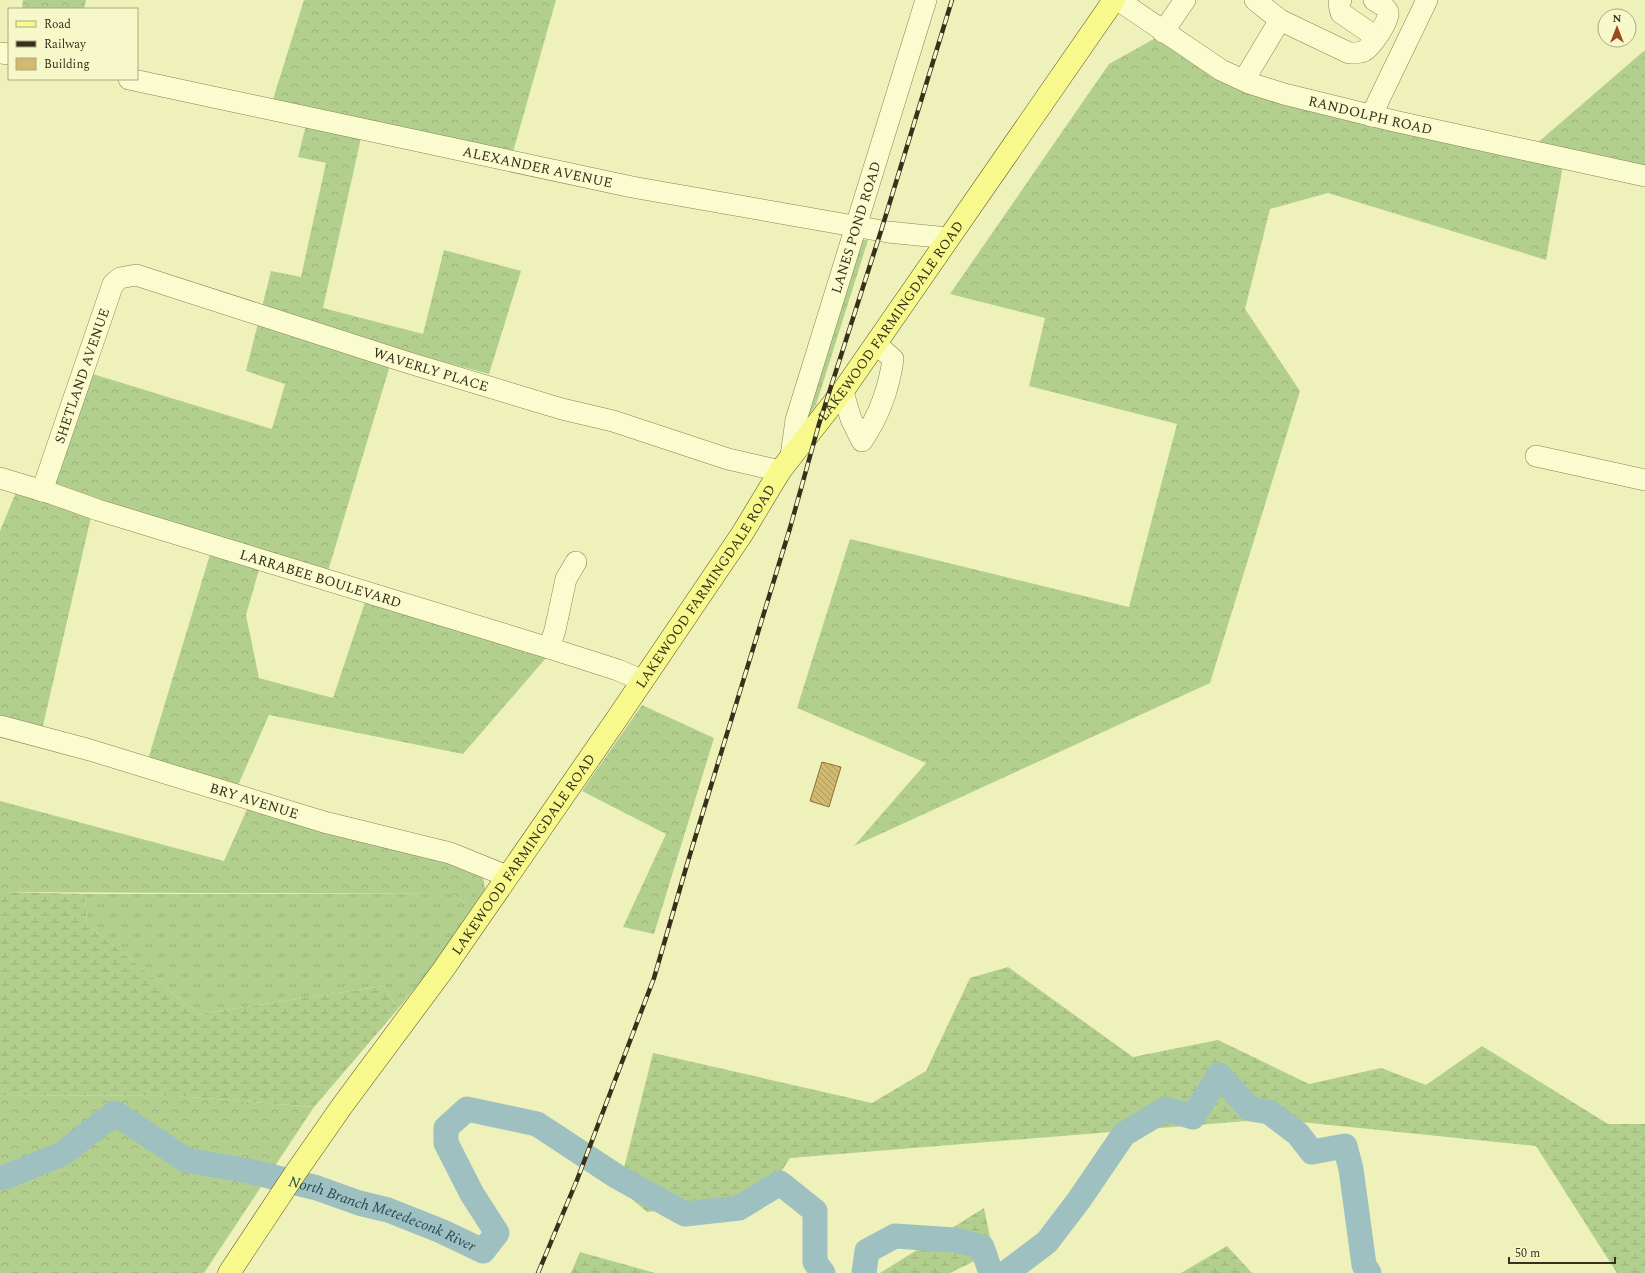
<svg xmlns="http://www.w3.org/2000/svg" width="1645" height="1273" viewBox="0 0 1645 1273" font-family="Spectral,serif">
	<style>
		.grass { fill: url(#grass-tufts) }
		.forest { fill: url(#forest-crowns) }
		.wetland { fill: url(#wetland-marsh) }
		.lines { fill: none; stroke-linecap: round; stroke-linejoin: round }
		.river { stroke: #9fc0c1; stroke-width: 25 }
		.building { fill: url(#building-back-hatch); stroke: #8a7337 }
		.minor-casing { stroke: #898153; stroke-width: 22 }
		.major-casing { stroke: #564c29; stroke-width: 23 }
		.minor { stroke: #fafbce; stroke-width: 21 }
		.major { stroke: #f7f98d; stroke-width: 22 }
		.rail-casing { stroke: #36311a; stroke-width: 4.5 }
		.rail { stroke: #f6f8ca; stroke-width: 3; stroke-dasharray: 9; stroke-linecap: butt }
		.labels { text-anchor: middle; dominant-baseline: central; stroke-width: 4; stroke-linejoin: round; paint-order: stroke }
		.street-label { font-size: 14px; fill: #36311a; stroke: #f6f8ca }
		.water-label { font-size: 15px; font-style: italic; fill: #274b58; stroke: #f6f8ca }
	</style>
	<defs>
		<pattern id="grass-tufts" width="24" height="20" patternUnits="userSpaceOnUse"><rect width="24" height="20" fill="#b2cf8e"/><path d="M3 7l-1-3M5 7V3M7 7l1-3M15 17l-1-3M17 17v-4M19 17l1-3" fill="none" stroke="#9ab27a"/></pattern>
		<pattern id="forest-crowns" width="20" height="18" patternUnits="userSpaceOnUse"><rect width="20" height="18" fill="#b2cf8e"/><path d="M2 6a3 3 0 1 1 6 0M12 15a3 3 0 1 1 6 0" fill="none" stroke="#9ab27a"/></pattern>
		<pattern id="wetland-marsh" width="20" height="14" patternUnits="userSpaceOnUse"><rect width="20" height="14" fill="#b2cf8e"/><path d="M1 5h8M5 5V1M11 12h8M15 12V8" fill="none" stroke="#9ab27a"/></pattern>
		<pattern id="building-back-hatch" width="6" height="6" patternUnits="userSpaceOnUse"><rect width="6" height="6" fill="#d2b96d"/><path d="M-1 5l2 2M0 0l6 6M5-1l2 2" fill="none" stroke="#ab9759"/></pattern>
	</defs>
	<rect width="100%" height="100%" fill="#eff1ba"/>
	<!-- grass -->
	<g class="grass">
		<polygon points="862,240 868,240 816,405 807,418"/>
		<polygon points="476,872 483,876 485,889 428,972 398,1009 384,986 198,1014 87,924 85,894 453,894 466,903"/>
	</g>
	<!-- forest -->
	<g class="forest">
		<polygon points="23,0 86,0 84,9 22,9"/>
		<polygon points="304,0 556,0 511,159 363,129 323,308 423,334 444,250 521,271 489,374 395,349 328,571 264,552 246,615 259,678 333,698 369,590 558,644 463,754 269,715 235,792 146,766 215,538 94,504 42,730 0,718 0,531 21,480 47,487 83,371 272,429 285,384 246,371 271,271 301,277 326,163 298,157 308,117 270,109"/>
		<polygon points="1159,36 1296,97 1528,151 1645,50 1645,176 1564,160 1546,260 1328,193 1270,209 1245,309 1300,391 1210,683 854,846 926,763 797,708 850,539 1129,607 1177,424 1029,386 1045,318 950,294 1109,64"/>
		<polygon points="642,705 714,738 654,934 623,927 666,834 582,791"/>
		<polygon points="0,801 224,861 249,805 447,859 476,872 473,893 466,903 453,894 0,892"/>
		<polygon points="0,1095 178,1096 314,1107 204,1273 0,1273"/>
	</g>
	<!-- wetland -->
	<g class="wetland">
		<polygon points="0,892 85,894 87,924 198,1014 384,986 398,1009 314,1107 178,1096 0,1095"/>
		<polygon points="1008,967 1133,1057 1218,1040 1309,1084 1381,1068 1426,1085 1482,1046 1608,1124 1645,1124 1645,1273 1617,1273 1536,1146 1271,1119 790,1158 764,1198 647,1212 619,1188 653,1053 872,1103 926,1071 970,978"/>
		<polygon points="984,1208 993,1252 950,1273 880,1273"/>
		<polygon points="1227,1246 1252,1273 1181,1273"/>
		<polygon points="580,1252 655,1273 571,1273"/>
	</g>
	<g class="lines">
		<!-- river -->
		<g class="river">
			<path id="s1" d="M0,1178H3L62,1154L115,1113L186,1160L249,1171L317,1188L359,1203L388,1210L441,1231L483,1251L497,1233L472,1194L446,1143V1128L467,1109L537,1124L616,1176L685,1214L739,1208L780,1183L815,1211V1262L823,1273"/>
			<polyline points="864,1273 867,1251 895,1236 955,1240 982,1247 991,1273"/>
			<polyline points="1006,1273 1047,1242 1079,1200 1124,1134 1166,1109 1193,1117 1219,1075 1250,1109 1269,1112 1298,1134 1312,1152 1345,1146 1351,1169 1364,1265 1369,1273"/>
		</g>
	</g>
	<!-- building -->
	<polygon class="building" points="822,762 841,767 829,807 810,801"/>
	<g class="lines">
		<!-- minor casing -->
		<g class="minor-casing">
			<g id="minor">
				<path id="s2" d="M1118,0L1221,70L1249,83L1284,94L1394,121L1645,176"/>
				<path d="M1255,0L1280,20L1349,53C1354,53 1360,53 1364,51C1371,47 1391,19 1388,12C1386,6 1378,3 1374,0"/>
				<polyline points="1341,0 1339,4 1341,13 1376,37"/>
				<polyline points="1163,32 1185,0"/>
				<polyline points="0,53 9,54"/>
				<path id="s3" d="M129,79L632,187L888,232L948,238"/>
				<polyline points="1244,80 1280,20"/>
				<polyline points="1371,116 1427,0"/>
				<path d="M843,392L851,419L862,441C879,416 889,389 893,359L876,344"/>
				<path id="s4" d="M791,456L796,420L926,0"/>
				<polyline points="1536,456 1645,480"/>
				<path id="s5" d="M0,478L53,494L98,510L549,648L618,670L641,680"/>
				<path id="s6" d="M42,491L113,284L120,278L136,275L406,362L562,409L613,421L728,459L780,471"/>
				<polyline points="549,648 555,630 566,579 576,562"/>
				<path id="s7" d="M0,726L90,750L324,822L450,853L507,876"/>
			</g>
		</g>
		<!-- major casing -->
		<g class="major-casing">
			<g id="major">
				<path id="s8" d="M229,1273L296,1172L342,1106L443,970L616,720L742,534L780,471L845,388L1114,0"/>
			</g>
		</g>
		<!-- minor -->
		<use href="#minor" class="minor"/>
		<!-- major -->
		<use href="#major" class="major"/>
		<!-- rail casing -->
		<g class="rail-casing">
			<polyline id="rail" points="538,1273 577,1180 654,978 688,861 790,528 819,424 881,231 952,0"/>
		</g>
		<!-- rail -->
		<use href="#rail" class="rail"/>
	</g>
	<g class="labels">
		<!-- street labels -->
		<g class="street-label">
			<text stroke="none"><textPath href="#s2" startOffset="281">RANDOLPH ROAD</textPath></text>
			<text stroke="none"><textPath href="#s3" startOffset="418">ALEXANDER AVENUE</textPath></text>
			<text stroke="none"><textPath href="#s4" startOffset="238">LANES POND ROAD</textPath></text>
			<text stroke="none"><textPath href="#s8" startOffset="1160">LAKEWOOD FARMINGDALE ROAD</textPath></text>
			<text stroke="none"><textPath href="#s6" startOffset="554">WAVERLY PLACE</textPath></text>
			<text stroke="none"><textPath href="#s6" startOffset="122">SHETLAND AVENUE</textPath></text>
			<text stroke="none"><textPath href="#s5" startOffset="336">LARRABEE BOULEVARD</textPath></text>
			<text stroke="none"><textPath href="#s8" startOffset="836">LAKEWOOD FARMINGDALE ROAD</textPath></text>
			<text stroke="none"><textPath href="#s7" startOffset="265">BRY AVENUE</textPath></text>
			<text stroke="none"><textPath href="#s8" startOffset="512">LAKEWOOD FARMINGDALE ROAD</textPath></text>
		</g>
		<!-- water labels -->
		<g class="water-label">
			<text stroke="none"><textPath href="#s1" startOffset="423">North Branch Metedeconk River</textPath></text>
		</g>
	</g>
	<!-- legend -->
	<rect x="8" y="8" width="130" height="72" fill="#f6f8ca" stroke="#a9a884"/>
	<rect x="16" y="21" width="20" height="6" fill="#f7f98d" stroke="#a9a884"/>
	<text x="44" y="28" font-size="12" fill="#36311a">Road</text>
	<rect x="16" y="41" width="20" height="6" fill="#36311a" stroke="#a9a884"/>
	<text x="44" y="48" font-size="12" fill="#36311a">Railway</text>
	<rect x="16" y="58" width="20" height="12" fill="#d2b96d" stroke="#a9a884"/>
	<text x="44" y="68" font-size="12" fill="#36311a">Building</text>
	<!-- north arrow -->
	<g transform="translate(1617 28)"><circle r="19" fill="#f6f8ca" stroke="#a9a884"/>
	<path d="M0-3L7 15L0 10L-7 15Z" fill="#9c481f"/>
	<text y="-6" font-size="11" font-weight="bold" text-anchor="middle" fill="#36311a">N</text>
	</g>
	<!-- scale -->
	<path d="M1509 1257v6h106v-6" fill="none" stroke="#36311a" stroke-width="2"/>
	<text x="1515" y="1257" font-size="12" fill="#36311a" stroke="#f6f8ca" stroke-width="3" paint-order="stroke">50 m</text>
</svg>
